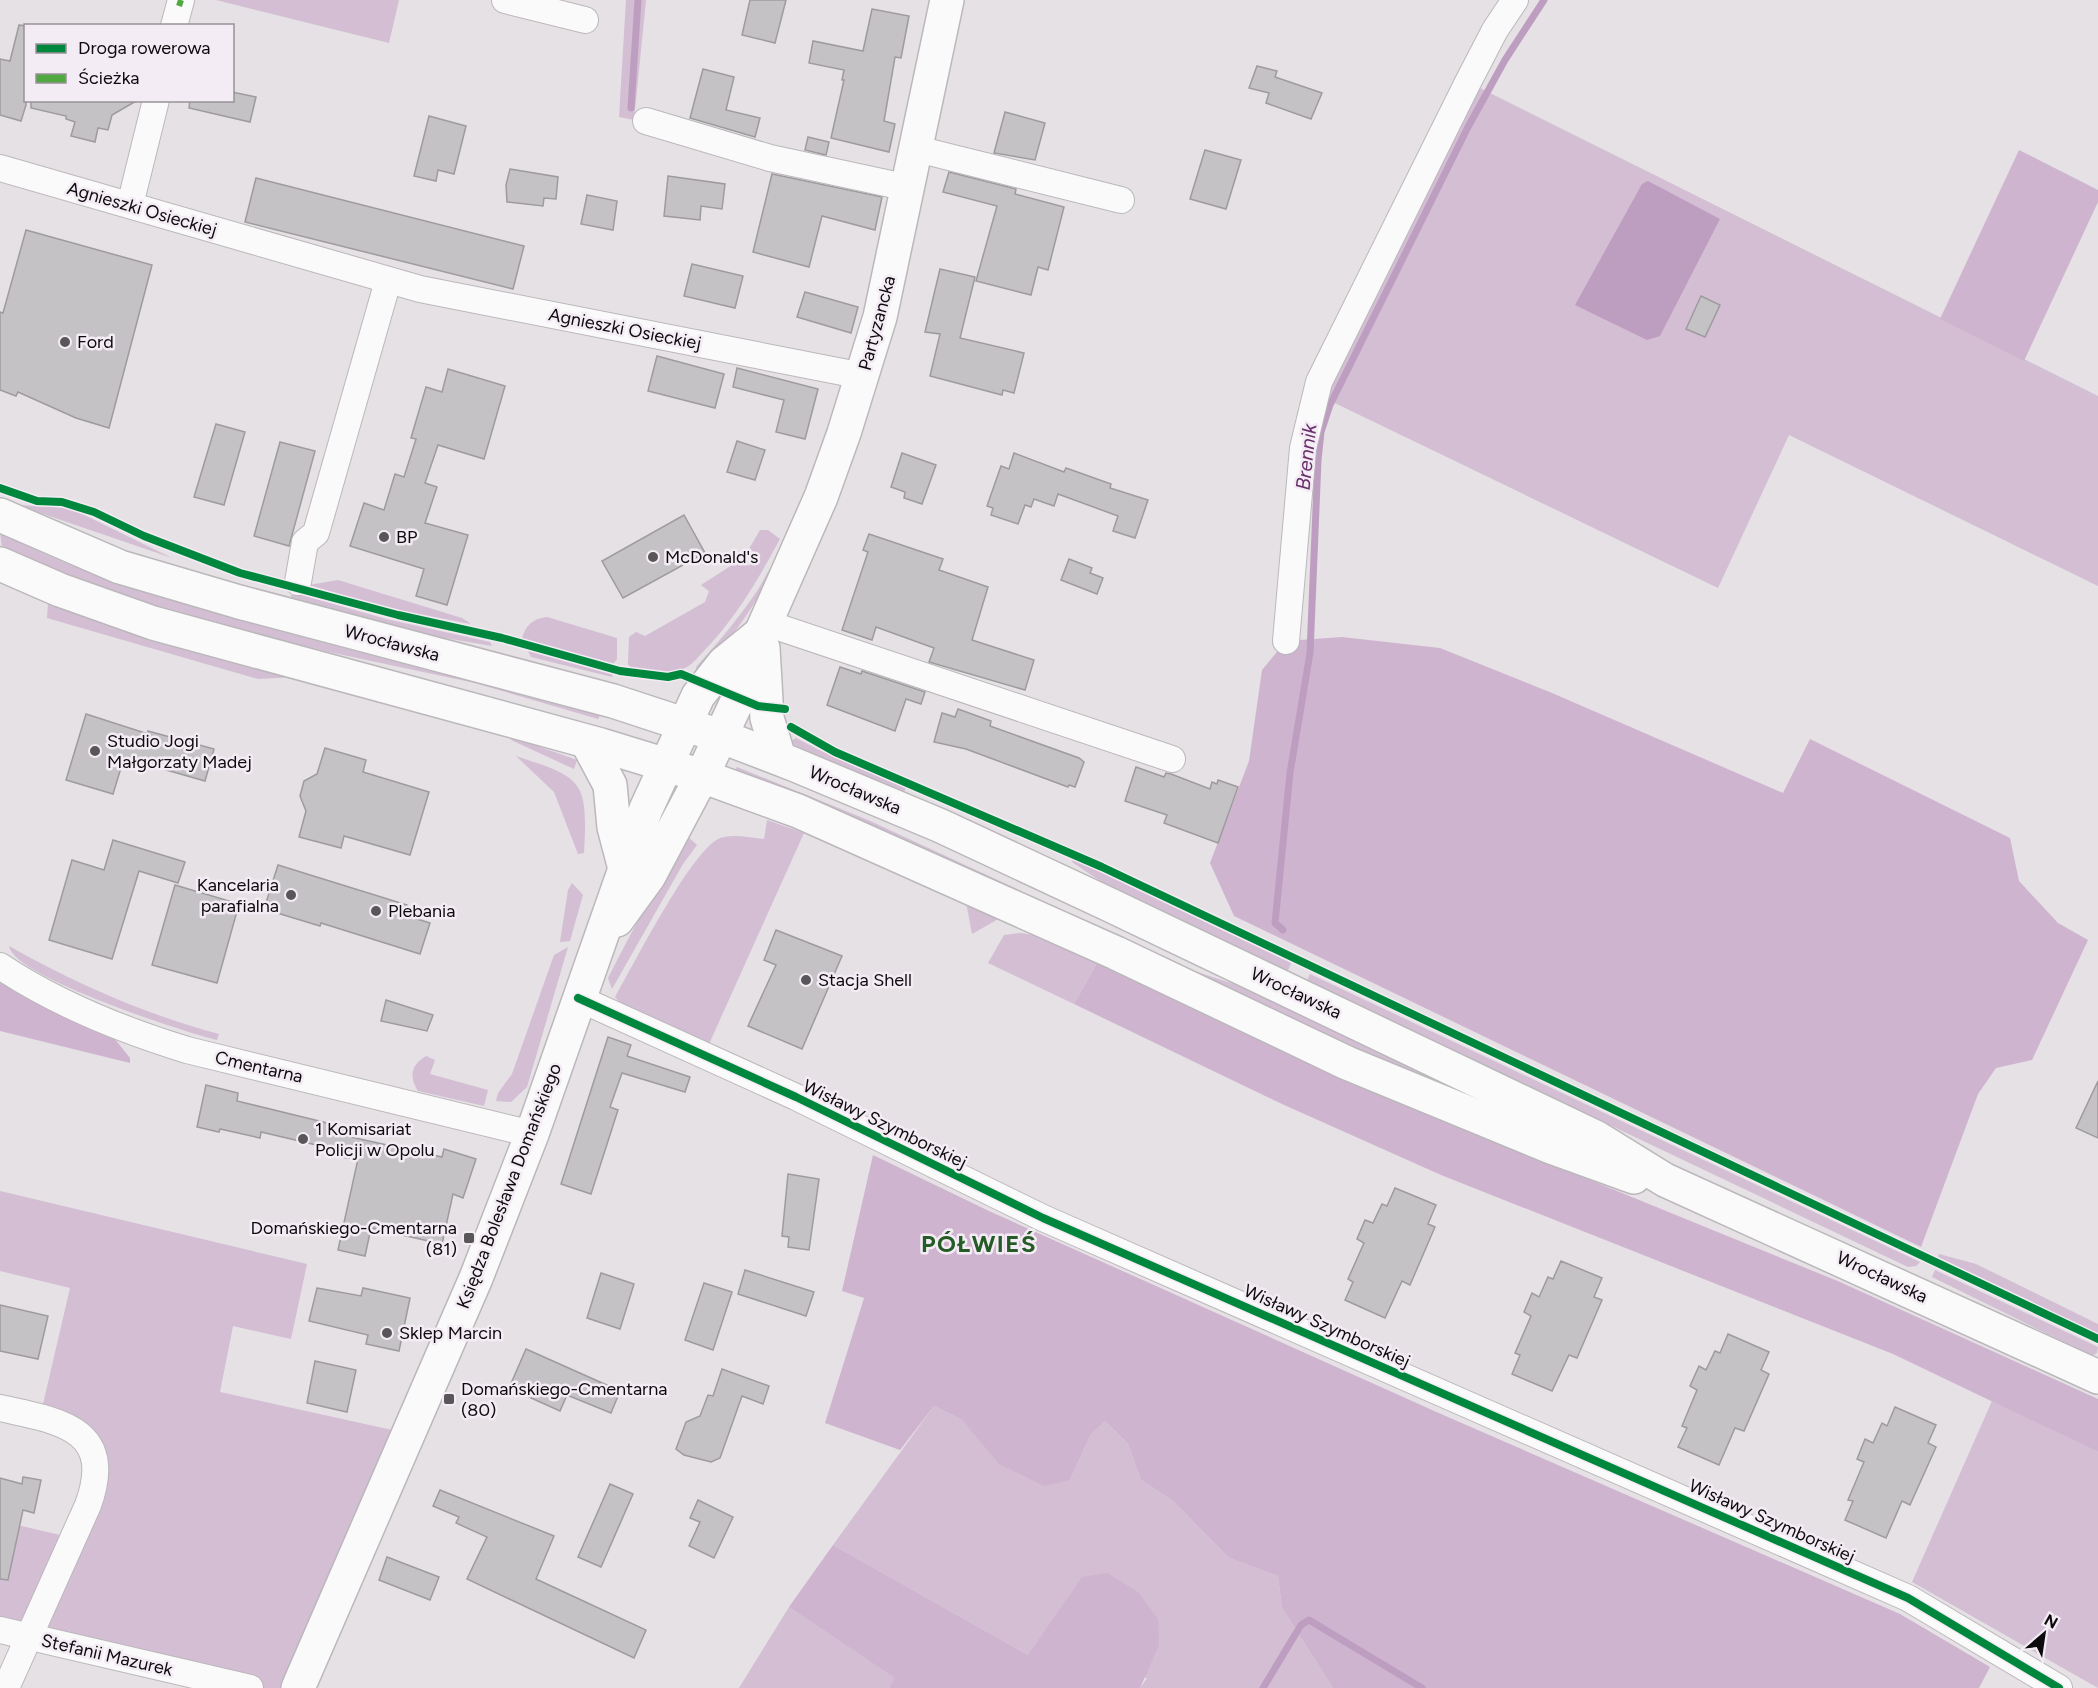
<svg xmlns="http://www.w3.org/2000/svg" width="2098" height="1688" viewBox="0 0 2098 1688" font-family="Figtree,sans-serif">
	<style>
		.green { fill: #d3bed4 }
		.forest { fill: #cfb4d0 }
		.water { fill: #be9ec0 }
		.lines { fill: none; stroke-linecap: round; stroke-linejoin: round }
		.stream { stroke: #be9ec0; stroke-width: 7 }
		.building { fill: #c5c2c5; stroke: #9e9b9e; stroke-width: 1.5 }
		.street-casing { stroke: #bbb8bb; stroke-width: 28 }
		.secondary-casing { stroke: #bbb8bb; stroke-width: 36 }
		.street { stroke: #fbfafb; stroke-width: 26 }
		.secondary { stroke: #fbfafb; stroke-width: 33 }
		.quiet { stroke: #50a841; stroke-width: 6; stroke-dasharray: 12 6; stroke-linecap: butt }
		.cycleway-casing { stroke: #f4ecf4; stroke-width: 11 }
		.cycleway { stroke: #00873e; stroke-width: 8 }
		.poi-dot { fill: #595659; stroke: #f4ecf4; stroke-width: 2 }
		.labels { text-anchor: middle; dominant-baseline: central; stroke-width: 5; stroke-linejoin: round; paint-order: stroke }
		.street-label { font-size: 18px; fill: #0d0b0d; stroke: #f4ecf4 }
		.poi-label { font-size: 18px; fill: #0d0b0d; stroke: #f4ecf4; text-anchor: start }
		.water-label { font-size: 20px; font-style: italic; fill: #68306c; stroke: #f4ecf4 }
		.district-label { font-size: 24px; font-weight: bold; letter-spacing: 1.5px; fill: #255b27; stroke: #f4ecf4 }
	</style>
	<rect width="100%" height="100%" fill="#e5e1e5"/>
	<!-- green -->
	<g class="green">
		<polygon points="216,0 399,0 389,43"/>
		<polygon points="626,0 646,0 634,120 619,117"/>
		<polygon points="1468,82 2098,396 2098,586 1789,435 1718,588 1316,394"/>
		<polygon points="17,505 70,508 172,558"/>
		<path d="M760,530H768L780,539C758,580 735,619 702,653C697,658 692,665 685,668C666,677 650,674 631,669L628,664L629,637L636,632L645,636L705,602L709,591L701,585L740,560L749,566L756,553L749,549Z"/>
		<path d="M0,532C78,574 163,598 248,622C365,655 483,683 601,714L598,719L475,683L329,652L143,606L62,576L2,548Z"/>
		<path d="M782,557C759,596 734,642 697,671L696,667C717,644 737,620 755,594C764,582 769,564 782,557Z"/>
		<polygon points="338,580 462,618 471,624 378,606 309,585"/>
		<polygon points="295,593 386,619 490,642 492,646 410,632 290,600 291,595"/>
		<polygon points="48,604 119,629 297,677 258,679 47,618"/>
		<path d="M547,617L617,638V659L613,664L522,639C525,625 533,619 547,617Z"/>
		<polygon points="527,649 613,672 612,677 531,657"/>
		<polygon points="512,737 577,760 574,769 511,740"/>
		<polygon points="796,738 821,751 906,786 904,793 804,751 790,742"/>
		<path d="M516,756C583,778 588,780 584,853L578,854L554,792Z"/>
		<polygon points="737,767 868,820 1194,971 1240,986 1529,1121 1407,1075 734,771"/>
		<path d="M767,820L804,833L709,1044L622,1005L615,997C634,964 689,855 718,839C731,833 750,838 764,839Z"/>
		<path d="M688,837L697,845L683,864L612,989L608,978C633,929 658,882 688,837Z"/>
		<polygon points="1073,858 1291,963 1287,973 1118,893 1072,862"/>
		<polygon points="572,883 583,895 570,941 560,942 568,890"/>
		<polygon points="966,902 1000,918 972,934"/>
		<polygon points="1021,933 1033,935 1097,963 1074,1004 988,963 1004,935"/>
		<path d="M9,946C76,984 145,1014 219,1034L217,1040C184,1032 14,977 9,946Z"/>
		<polygon points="568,947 527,1087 511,1102 496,1101 498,1093 512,1074 554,955"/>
		<polygon points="1310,974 1920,1262 1916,1266 1908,1267 1307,981"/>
		<path d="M426,1056L435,1060L430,1074L488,1090L484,1106L418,1091C409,1076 411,1065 426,1056Z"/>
		<polygon points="0,1191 307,1264 291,1339 233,1326 220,1392 410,1434 298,1688 250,1688 0,1630 0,1521 73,1538 94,1457 40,1417 70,1288 0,1271"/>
		<polygon points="1939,1254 1976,1264 2098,1324 2098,1335 1938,1257"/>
		<polygon points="1935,1270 2098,1347 2097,1353 2092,1356 1932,1277"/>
		<polygon points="1992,1401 2098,1452 2098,1688 1912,1582"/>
		<polygon points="934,1406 962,1420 978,1438 1070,1480 1091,1434 1105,1421 1128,1444 1141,1480 1173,1501 1229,1558 1278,1576 1282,1608 1333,1688 1140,1688 1147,1678 1028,1655 833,1545"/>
		<polygon points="789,1607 896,1678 889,1688 739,1688"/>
	</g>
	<!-- forest -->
	<g class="forest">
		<polygon points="2019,150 2098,190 2098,202 2024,361 1940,319"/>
		<polygon points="1342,637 1440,648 1552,693 1783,793 1810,739 2010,838 2019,881 2058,923 2088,940 2032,1060 1996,1068 1978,1094 1921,1247 1234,916 1210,863 1249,761 1262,670 1286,641"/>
		<polygon points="1097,963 1326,1072 1840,1282 2098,1399 2098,1452 1893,1354 1441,1175 1282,1104 1074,1004"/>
		<polygon points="0,966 98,1018 130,1058 130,1063 0,1031"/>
		<polygon points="873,1155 989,1211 1441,1414 1900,1614 1990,1667 1979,1688 1333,1688 1282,1608 1278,1576 1229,1558 1173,1501 1141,1480 1128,1444 1105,1421 1091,1434 1070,1480 1044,1486 999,1464 962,1420 934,1406 900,1450 825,1423 864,1298 842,1291"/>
		<polygon points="833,1545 1028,1655 1082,1577 1107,1573 1138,1592 1158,1619 1159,1645 1140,1688 889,1688 895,1678 789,1607"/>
	</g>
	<!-- water -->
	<polygon class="water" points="1648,181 1720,219 1660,336 1647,340 1575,305 1642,184"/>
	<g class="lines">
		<!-- stream -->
		<g class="stream">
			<polyline points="631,108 638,0"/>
			<polyline points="1283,930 1275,923 1290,773 1310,653 1318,460 1321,432 1330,405 1468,127 1505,60 1544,0"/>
			<polyline points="1263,1688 1301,1625 1309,1620 1422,1688"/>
		</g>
	</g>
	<!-- building -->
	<g class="building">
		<polygon points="750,0 786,0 775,43 742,35"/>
		<polygon points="872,9 909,16 901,58 895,57 884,121 895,124 889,152 831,138 844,80 842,80 844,70 809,63 813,41 863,51"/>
		<polygon points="19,25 26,26 26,105 21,121 0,115 0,59 10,61"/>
		<polygon points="1257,66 1277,71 1275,77 1322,93 1311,119 1266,103 1269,93 1249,88"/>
		<polygon points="703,69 734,77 726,110 760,118 755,137 690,118"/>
		<polygon points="232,92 256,97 250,122 189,108 190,100 232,100"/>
		<polygon points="31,100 138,100 112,115 108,130 98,128 95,142 71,136 75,122 66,119 66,116 31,108"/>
		<polygon points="1005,112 1045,123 1035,160 994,153"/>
		<polygon points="429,116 466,126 454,174 438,170 436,181 414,176"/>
		<polygon points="808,137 829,142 826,155 805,150"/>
		<polygon points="1205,150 1241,160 1226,209 1190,199"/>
		<polygon points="510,169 558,177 556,199 544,198 543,206 507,202 506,185"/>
		<polygon points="949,172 1016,189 1015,194 1064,207 1048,270 1038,267 1031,295 976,281 997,206 943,192"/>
		<polygon points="772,174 882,197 875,230 822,216 809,267 753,252"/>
		<polygon points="668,176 725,184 722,209 701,206 700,220 664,216"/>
		<polygon points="256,178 524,246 513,289 245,222"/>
		<polygon points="587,195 617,201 613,230 581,224"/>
		<polygon points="26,230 152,265 109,428 76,418 18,392 16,396 0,390 0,312 3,313"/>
		<polygon points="692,264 743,276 735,308 684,296"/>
		<polygon points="940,269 975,277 960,338 1024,353 1014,393 1003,390 1002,395 930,376 940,334 925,332"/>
		<polygon points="805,292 858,307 851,333 797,317"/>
		<polygon points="1701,296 1720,305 1705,337 1686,329"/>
		<polygon points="657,356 724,374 715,408 648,391"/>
		<polygon points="737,368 818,389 805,439 776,432 784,400 733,387"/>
		<polygon points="448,369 505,386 484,459 438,445 425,483 437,487 425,523 468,535 447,605 416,596 424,569 350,546 364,503 384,510 395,474 404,477 416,439 411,438 426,387 442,392"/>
		<polygon points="216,424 245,432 224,505 194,497"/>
		<polygon points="737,441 765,450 755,480 727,472"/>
		<polygon points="280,442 315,451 289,546 254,536"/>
		<polygon points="902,453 936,465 922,504 904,498 905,492 891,487"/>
		<polygon points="1014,453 1064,472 1066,468 1111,484 1110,488 1148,500 1135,538 1113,531 1118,516 1058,494 1054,506 1034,499 1031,507 1025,505 1018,524 991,515 993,508 987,506 1001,466 1009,469"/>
		<polygon points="684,515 705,553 623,598 602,561"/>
		<polygon points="869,534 943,559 939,570 988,587 972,640 1034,660 1025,690 929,662 934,648 876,627 872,640 842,630 868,552 863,550"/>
		<polygon points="1069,559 1092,568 1090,573 1103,578 1097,594 1061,580"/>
		<polygon points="840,667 861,674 862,671 925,692 921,704 906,699 895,731 827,705"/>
		<polygon points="958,709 991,721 990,726 1079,758 1084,762 1075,787 1069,785 1068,787 966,749 934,742 942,713 955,717"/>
		<polygon points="86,714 148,734 148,731 214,749 205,781 124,758 113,794 66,780"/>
		<polygon points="325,748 366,760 363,772 429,792 410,855 344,836 341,848 299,837 306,811 300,796 304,781 317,774"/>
		<polygon points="1136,767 1164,777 1166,773 1171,774 1210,789 1212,782 1217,784 1218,780 1238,787 1218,843 1164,823 1167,815 1125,801"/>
		<polygon points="113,840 185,862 178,883 139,871 112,959 49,940 72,860 104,870"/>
		<polygon points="278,865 407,905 404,915 430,923 420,954 321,923 320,926 264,909"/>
		<polygon points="175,885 239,904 217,983 152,965"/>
		<polygon points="776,930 842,956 802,1049 748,1026 776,965 764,960"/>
		<polygon points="386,1000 433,1015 427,1031 381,1021"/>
		<polygon points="608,1037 631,1045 627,1056 690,1077 685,1092 622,1073 610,1107 618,1110 591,1194 561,1184"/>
		<polygon points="2098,1081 2098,1138 2076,1128"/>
		<polygon points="206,1085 238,1093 237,1101 348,1128 346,1136 442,1157 444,1149 476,1159 463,1198 453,1194 442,1244 371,1228 365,1256 338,1250 358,1159 340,1157 342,1151 261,1132 260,1138 220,1129 219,1132 197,1127"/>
		<polygon points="788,1174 819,1179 809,1250 788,1247 789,1237 782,1236"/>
		<polygon points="1395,1188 1436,1205 1428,1224 1435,1227 1410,1285 1402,1281 1385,1318 1345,1300 1353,1282 1348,1279 1364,1243 1357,1239 1365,1220 1373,1223 1382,1204 1387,1206"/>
		<polygon points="1561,1261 1602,1278 1594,1297 1602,1300 1577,1358 1569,1355 1552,1391 1512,1374 1520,1355 1515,1353 1531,1316 1524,1312 1532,1293 1539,1297 1548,1277 1553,1279"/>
		<polygon points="745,1270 814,1292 806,1316 738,1294"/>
		<polygon points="601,1273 634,1284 620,1329 587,1318"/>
		<polygon points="704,1283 732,1292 713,1350 685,1340"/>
		<polygon points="317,1288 361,1296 363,1288 410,1298 399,1351 366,1344 368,1335 309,1321"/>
		<polygon points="0,1305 48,1316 38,1359 0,1351"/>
		<polygon points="1728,1334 1769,1352 1761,1370 1769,1374 1744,1431 1735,1428 1719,1465 1678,1447 1687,1428 1682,1426 1697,1390 1690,1386 1699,1366 1706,1370 1715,1351 1720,1353"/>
		<polygon points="526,1349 620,1391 611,1413 567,1395 560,1411 509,1388"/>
		<polygon points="315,1361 356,1370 347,1412 307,1403"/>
		<polygon points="722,1369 769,1386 763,1404 742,1396 720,1458 711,1462 684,1455 676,1449 686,1422 700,1416 708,1395 713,1396"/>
		<polygon points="1895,1407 1936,1425 1928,1443 1936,1447 1910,1505 1902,1501 1886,1538 1845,1520 1853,1501 1848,1500 1864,1462 1857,1459 1865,1439 1873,1443 1882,1423 1887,1426"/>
		<polygon points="23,1477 41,1480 34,1513 23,1510 8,1580 0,1579 0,1478 22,1484"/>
		<polygon points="610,1484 633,1494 601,1567 578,1557"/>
		<polygon points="440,1490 554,1536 536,1579 646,1630 634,1658 467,1579 487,1537 456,1523 459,1517 433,1506"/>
		<polygon points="698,1500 733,1517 714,1558 689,1546 700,1522 690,1518"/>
		<polygon points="387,1557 439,1577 430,1600 379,1580"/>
	</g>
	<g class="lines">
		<!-- street casing -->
		<g class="street-casing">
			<g id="street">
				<polyline points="505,0 585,20"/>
				<polyline points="174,26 181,0"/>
				<polyline points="646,121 770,158 909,188"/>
				<polyline points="917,149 1121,200"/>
				<polyline points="0,168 420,289 863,376"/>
				<polyline points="130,205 156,100"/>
				<polyline points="298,582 305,542 316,533 388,281"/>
				<polyline points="766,623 1172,759"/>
				<polyline points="1286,641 1303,448 1319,382 1468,82 1495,30 1515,0"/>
				<path d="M0,966C57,1004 122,1030 187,1050L532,1134"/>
				<polyline points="578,998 796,1097 1043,1218 1908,1598 2059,1688"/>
				<path d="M0,1408C59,1421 116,1428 88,1505L6,1688"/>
				<polyline points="0,1630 250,1688"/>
			</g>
		</g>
		<!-- secondary casing -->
		<g class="secondary-casing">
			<g id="secondary">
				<polyline points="0,515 120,567 239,602 613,701 720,736 793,764 941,826 1110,905 1597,1138 1665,1180 2098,1377"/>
				<polyline points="0,564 60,590 153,623 601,745 702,776 798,811 1116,953 1347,1063 1551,1147 1634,1177"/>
				<polyline points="763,648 767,718 779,758"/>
				<polyline points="587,742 610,785 614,827 624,865"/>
				<polyline points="617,920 649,876 702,776 748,678 761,633 821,497 844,433 880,317 947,0"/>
				<polyline points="298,1688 476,1278 532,1134 646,809 698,696 724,663 761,633"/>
			</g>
		</g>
		<!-- street -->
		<use href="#street" class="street"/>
		<!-- secondary -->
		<use href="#secondary" class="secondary"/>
		<!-- quiet -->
		<polyline class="quiet" points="179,6 181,0"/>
		<!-- cycleway casing -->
		<g class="cycleway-casing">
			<g id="cycleway">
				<polyline points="0,488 37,501 62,502 94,512 144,536 240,573 398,615 502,638 620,671 668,677 681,674 758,706 785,709"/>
				<polyline points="791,727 835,752 1102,867 2098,1339"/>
				<polyline points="578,998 796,1097 1043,1218 1908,1598 2059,1688"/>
			</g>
		</g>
		<!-- cycleway -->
		<use href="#cycleway" class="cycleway"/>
	</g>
	<!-- markers -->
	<g class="poi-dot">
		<circle cx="65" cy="342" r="6"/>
		<circle cx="384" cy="537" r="6"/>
		<circle cx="653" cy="557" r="6"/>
		<circle cx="95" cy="751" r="6"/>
		<circle cx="291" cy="895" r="6"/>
		<circle cx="376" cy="911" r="6"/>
		<circle cx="806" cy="980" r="6"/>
		<circle cx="303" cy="1139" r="6"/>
		<rect x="463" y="1232" width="12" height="12" rx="3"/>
		<circle cx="387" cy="1333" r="6"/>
		<rect x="443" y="1393" width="12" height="12" rx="3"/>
	</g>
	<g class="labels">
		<!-- street labels -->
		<g class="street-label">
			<text transform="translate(142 209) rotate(16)">Agnieszki Osieckiej</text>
			<text transform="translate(877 323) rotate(-75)">Partyzancka</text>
			<text transform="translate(625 329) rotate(11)">Agnieszki Osieckiej</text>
			<text transform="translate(392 643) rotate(15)">Wrocławska</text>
			<text transform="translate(855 790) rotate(23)">Wrocławska</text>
			<text transform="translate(1296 993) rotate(25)">Wrocławska</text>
			<text transform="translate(259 1067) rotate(13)">Cmentarna</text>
			<text transform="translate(885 1124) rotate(26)">Wisławy Szymborskiej</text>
			<text transform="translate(509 1186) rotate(-69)">Księdza Bolesława Domańskiego</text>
			<text transform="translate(1882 1277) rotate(25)">Wrocławska</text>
			<text transform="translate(1327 1326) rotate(24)">Wisławy Szymborskiej</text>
			<text transform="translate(1772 1521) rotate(24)">Wisławy Szymborskiej</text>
			<text transform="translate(107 1655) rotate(13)">Stefanii Mazurek</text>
		</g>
		<!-- poi labels -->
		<g class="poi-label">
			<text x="77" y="342">Ford</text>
			<text x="396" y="537">BP</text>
			<text x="665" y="557">McDonald's</text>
			<text x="107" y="741">Studio Jogi<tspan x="107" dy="21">Małgorzaty Madej</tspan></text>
			<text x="279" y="885" text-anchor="end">Kancelaria<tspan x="279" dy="21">parafialna</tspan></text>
			<text x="388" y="911">Plebania</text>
			<text x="818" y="980">Stacja Shell</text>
			<text x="315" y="1129">1 Komisariat<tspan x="315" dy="21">Policji w Opolu</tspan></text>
			<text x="457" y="1228" text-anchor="end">Domańskiego-Cmentarna<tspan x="457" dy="21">(81)</tspan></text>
			<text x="399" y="1333">Sklep Marcin</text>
			<text x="461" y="1389">Domańskiego-Cmentarna<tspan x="461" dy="21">(80)</tspan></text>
		</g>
		<!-- water labels -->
		<g class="water-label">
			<text transform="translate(1306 457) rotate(-84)">Brennik</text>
		</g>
		<!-- district labels -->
		<g class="district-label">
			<text x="979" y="1243">PÓŁWIEŚ</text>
		</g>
	</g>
	<!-- legend -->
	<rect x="24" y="24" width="210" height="78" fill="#f4ecf4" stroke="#989298" stroke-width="1.5"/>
	<rect x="36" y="44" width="30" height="9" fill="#00873e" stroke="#989298" stroke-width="1.5"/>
	<text x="78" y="54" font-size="18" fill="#0d0b0d">Droga rowerowa</text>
	<rect x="36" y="74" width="30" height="9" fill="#50a841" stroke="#989298" stroke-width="1.5"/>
	<text x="78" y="84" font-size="18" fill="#0d0b0d">Ścieżka</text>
	<!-- north arrow -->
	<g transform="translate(2044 1634) rotate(29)" stroke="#f4ecf4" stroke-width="4.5" paint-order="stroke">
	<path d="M0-4.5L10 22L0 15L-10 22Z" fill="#0d0b0d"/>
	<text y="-9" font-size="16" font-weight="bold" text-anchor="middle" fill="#0d0b0d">N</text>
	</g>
</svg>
